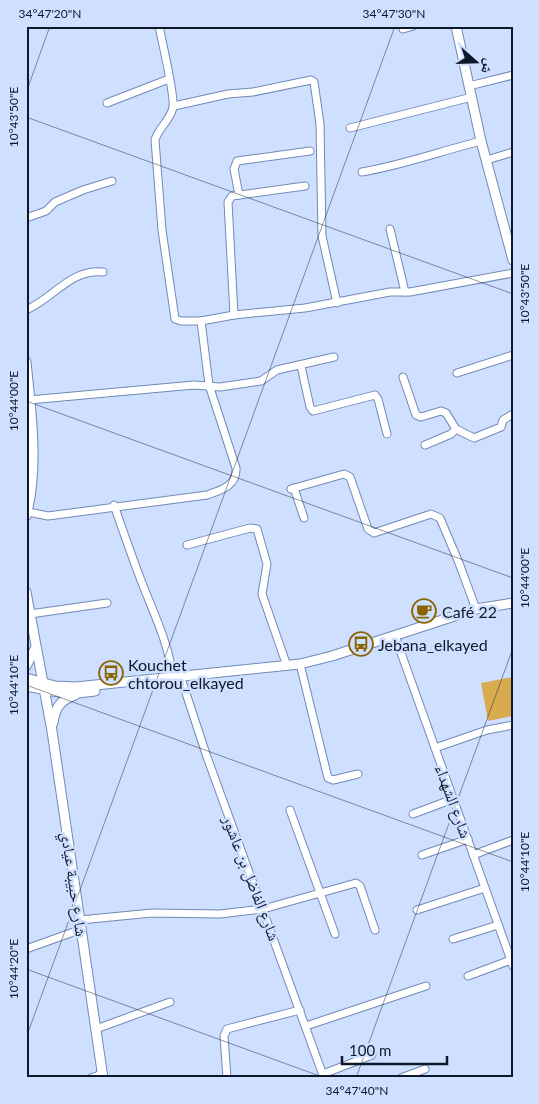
<svg xmlns="http://www.w3.org/2000/svg" width="539" height="1104" viewBox="0 0 539 1104" font-family="Lato,'Noto Naskh Arabic',sans-serif">
	<style>
		.green { fill: #d7ab4e }
		.lines { fill: none; stroke-linecap: round; stroke-linejoin: round }
		.street-casing { stroke: #7189b9; stroke-width: 9 }
		.secondary-casing { stroke: #7189b9; stroke-width: 11 }
		.street { stroke: #fff; stroke-width: 7 }
		.secondary { stroke: #fff; stroke-width: 9 }
		.ticks { fill: none; stroke: #0f182a; stroke-width: 1; stroke-opacity: 0.45 }
		.labels { text-anchor: middle; dominant-baseline: central; stroke-width: 5; stroke-linejoin: round; paint-order: stroke }
		.poi-label { font-size: 16px; fill: #0f182a; stroke: #cfdfff; text-anchor: start }
		.street-label { font-size: 16px; fill: #0f182a; stroke: #cfdfff }
		.neatline { fill: none; stroke: #0f182a; stroke-width: 2 }
		.ticks-label { font-size: 12px; text-anchor: middle; fill: #0f182a }
	</style>
	<rect width="100%" height="100%" fill="#cfdfff"/>
	<!-- green -->
	<polygon class="green" points="513,677 513,716 488,721 481,683"/>
	<g class="lines">
		<!-- street casing -->
		<g class="street-casing">
			<g id="street">
				<path d="M159,26C162,42 175,95 173,107C171,120 158,128 155,140L162,230L175,319L181,321H201L234,315L305,308L390,292H410L513,273"/>
				<polyline points="403,29 413,26"/>
				<polyline points="469,86 513,75"/>
				<polyline points="107,103 169,79"/>
				<polyline points="174,106 228,94 253,92 311,80 314,82 320,124 322,236 337,303"/>
				<polyline points="350,128 472,97"/>
				<polyline points="487,160 513,152"/>
				<path d="M362,172C403,165 441,151 481,141"/>
				<polyline points="239,195 234,169 237,161 310,151"/>
				<polyline points="26,218 46,211 55,202 83,190 112,181"/>
				<polyline points="390,229 405,292"/>
				<path d="M26,310C54,298 70,269 103,272"/>
				<polyline points="234,315 228,202 232,196 305,186"/>
				<polyline points="301,366 310,407 313,411 375,395 378,399 387,434"/>
				<polyline points="457,373 513,355"/>
				<polyline points="403,377 416,415 421,417 441,411 446,413 456,429 474,438 501,427 503,420 513,414"/>
				<polyline points="29,400 194,385 220,387 261,381 277,370 334,357"/>
				<polyline points="425,445 451,434 456,429"/>
				<polyline points="294,488 304,518"/>
				<polyline points="291,489 344,474 350,477 368,529 374,533 431,514 440,518 459,563 476,609"/>
				<path d="M114,505C123,531 132,557 142,583C154,614 169,644 173,679"/>
				<path d="M28,512L48,516L207,495C221,490 237,486 236,468L209,385L201,321"/>
				<polyline points="187,545 250,528 257,529 267,564 262,594 287,666"/>
				<polyline points="30,614 107,603"/>
				<polyline points="395,636 513,966"/>
				<polyline points="300,664 328,778 333,780 358,774"/>
				<polyline points="181,678 207,757 324,1078"/>
				<polyline points="435,748 487,730 513,725"/>
				<polyline points="290,810 335,934"/>
				<polyline points="413,814 453,799"/>
				<polyline points="422,855 468,839"/>
				<polyline points="473,855 513,840"/>
				<polyline points="417,910 485,888"/>
				<polyline points="80,920 152,913 220,914 263,909 356,883 360,886 375,930"/>
				<polyline points="453,939 498,925"/>
				<polyline points="26,949 82,929"/>
				<polyline points="468,976 511,960"/>
				<polyline points="306,1026 426,986"/>
				<polyline points="96,1029 170,1002"/>
				<polyline points="323,1074 372,1055"/>
				<polyline points="91,1078 102,1074"/>
				<polyline points="227,1078 224,1036 227,1029 300,1010"/>
				<polyline points="401,1078 425,1069"/>
			</g>
		</g>
		<!-- secondary casing -->
		<g class="secondary-casing">
			<g id="secondary">
				<polyline points="456,26 481,141 513,260"/>
				<path d="M26,362C31,412 39,467 26,516"/>
				<polyline points="26,592 52,731 103,1078"/>
				<polyline points="26,666 35,649"/>
				<polyline points="26,678 55,686 76,687 300,664 332,656 476,609 513,603"/>
				<polyline points="26,686 69,694 95,691"/>
				<path d="M53,723C55,708 60,700 75,695"/>
			</g>
		</g>
		<!-- street -->
		<use href="#street" class="street"/>
		<!-- secondary -->
		<use href="#secondary" class="secondary"/>
	</g>
	<!-- ticks -->
	<path class="ticks" d="M26,93L50,26M26,117L513,294M26,401L513,578M26,685L513,862M26,969L325,1078M26,1038L395,26M356,1078L513,648"/>
	<!-- icons -->
	<defs>
		<g id="cafe-ring" transform="scale(1.25)"><circle r="9.5" fill="#cfdfff" stroke="#896401" stroke-width="1.5"/><path d="M-5.5-4.5H6V0H3Q3 3.5 0 3.5H-2.5Q-5.5 3.5-5.5 0ZM3-3.2v2h1.7v-2ZM-6 4.5H4V6H-6Z" fill="#896401"/></g>
		<g id="bus-ring" transform="scale(1.25)"><circle r="9.5" fill="#cfdfff" stroke="#896401" stroke-width="1.5"/><path d="M-5-6H5V4H4V6H2V4H-2V6H-4V4H-5ZM-3.5-4V0h7V-4ZM-3.5 1.2v1.5H-2V1.2ZM2 1.2v1.5H3.5V1.2Z" fill="#896401"/></g>
	</defs>
	<g fill-rule="evenodd">
		<use href="#cafe-ring" x="424" y="611"/>
		<use href="#bus-ring" x="361" y="644"/>
		<use href="#bus-ring" x="111" y="673"/>
	</g>
	<g class="labels">
		<!-- poi labels -->
		<g class="poi-label">
			<text x="442" y="611">Café 22</text>
			<text x="378" y="644">Jebana_elkayed</text>
			<text x="128" y="664">Kouchet<tspan x="128" dy="18">chtorou_elkayed</tspan></text>
		</g>
		<!-- street labels -->
		<g class="street-label">
			<text transform="translate(454 801) rotate(70)">شارع الشهداء</text>
			<text transform="translate(252 878) rotate(69)">شارع الفاضل بن عاشور</text>
			<text transform="translate(75 884) rotate(82)">شارع حبيبة عيادي</text>
		</g>
	</g>
	<!-- border -->
	<rect width="539" height="1104" fill="none" stroke="#cfdfff" stroke-width="55"/>
	<!-- north arrow -->
	<g transform="translate(476 62) rotate(110)" stroke="#cfdfff" stroke-width="4" paint-order="stroke">
	<path d="M0-4L9 19L0 12L-9 19Z" fill="#0f182a"/>
	<text y="-8" font-size="14" font-weight="bold" text-anchor="middle" fill="#0f182a">ش</text>
	</g>
	<!-- scale -->
	<path d="M342 1056v8h105v-8" fill="none" stroke="#0f182a" stroke-width="2.5"/>
	<text x="349" y="1056" font-size="15" fill="#0f182a" stroke="#cfdfff" stroke-width="4" paint-order="stroke">100 m</text>
	<rect x="28" y="28" width="484" height="1048" class="neatline"/>
	<g class="ticks-label">
		<text x="50" y="18">34°47'20"N</text>
		<text x="394" y="18">34°47'30"N</text>
		<text transform="translate(14 117) rotate(-90)" y="4">10°43'50"E</text>
		<text transform="translate(525 294) rotate(-90)" y="4">10°43'50"E</text>
		<text transform="translate(14 401) rotate(-90)" y="4">10°44'00"E</text>
		<text transform="translate(525 578) rotate(-90)" y="4">10°44'00"E</text>
		<text transform="translate(14 685) rotate(-90)" y="4">10°44'10"E</text>
		<text transform="translate(525 862) rotate(-90)" y="4">10°44'10"E</text>
		<text transform="translate(14 969) rotate(-90)" y="4">10°44'20"E</text>
		<text x="357" y="1095">34°47'40"N</text>
	</g>
</svg>
